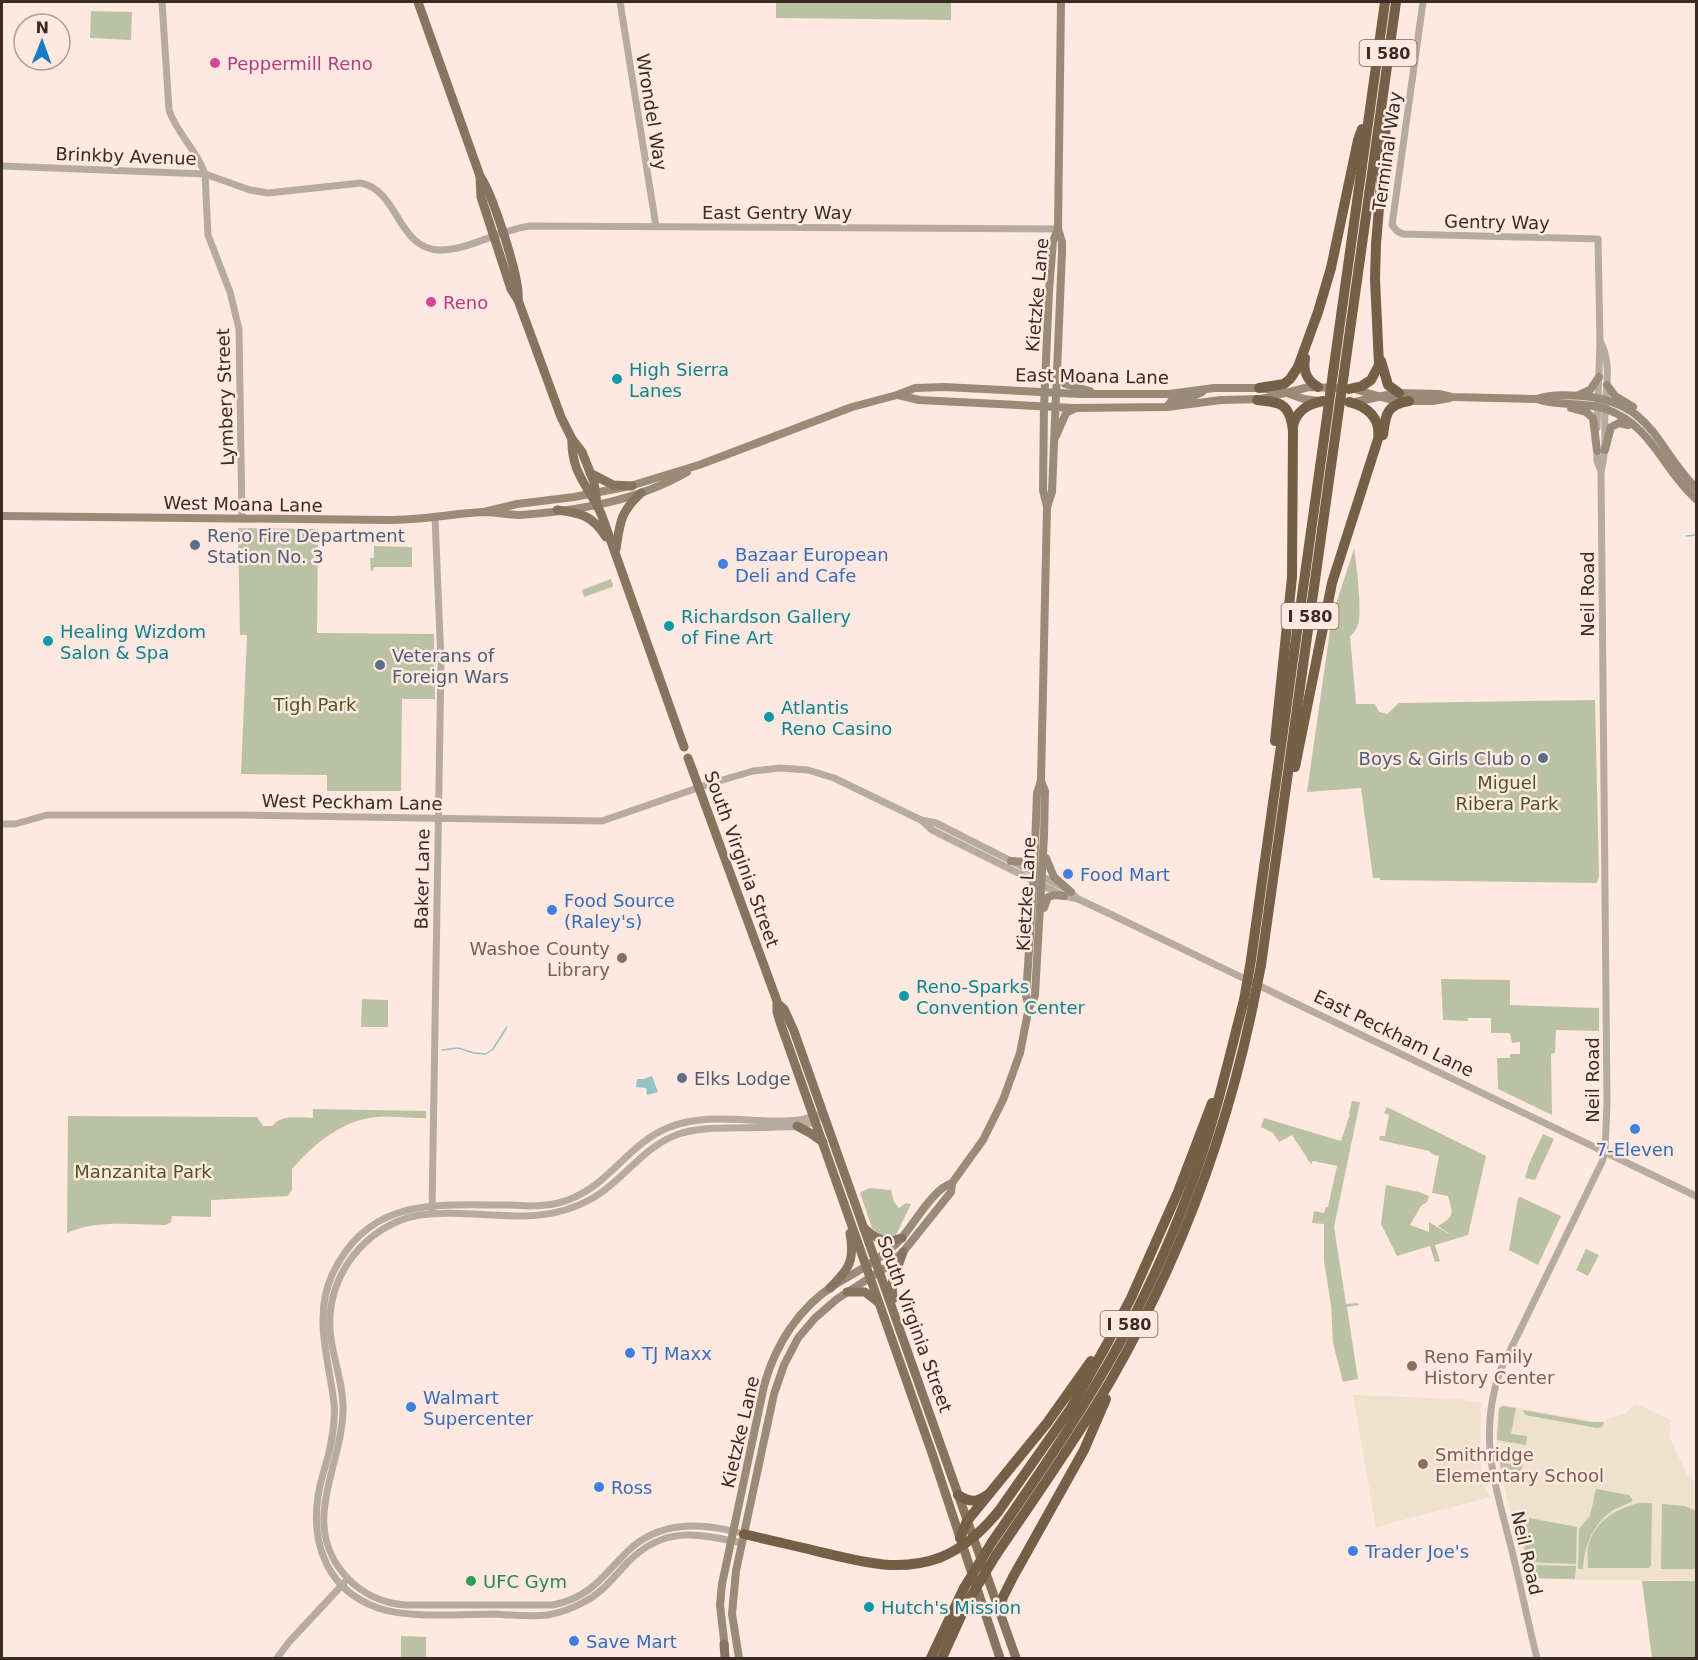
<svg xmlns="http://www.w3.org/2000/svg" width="1698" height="1660" viewBox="0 0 1698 1660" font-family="'DejaVu Sans',sans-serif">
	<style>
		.education { fill: #eee2cd }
		.green { fill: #bbc2a4 }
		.water { fill: #93c3c4 }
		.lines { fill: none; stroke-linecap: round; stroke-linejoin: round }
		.stream { stroke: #93c3c4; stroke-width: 1.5 }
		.tertiary { stroke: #b5ab9f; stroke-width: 7 }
		.secondary { stroke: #9a8b79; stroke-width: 8 }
		.primary { stroke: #86745e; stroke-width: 9 }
		.motorway { stroke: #756047; stroke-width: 10 }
		.motorway-bridge { stroke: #756047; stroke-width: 10 }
		.hotel-dot { fill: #d1479c; stroke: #fee8df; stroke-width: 2 }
		.culture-dot { fill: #0f9aa8; stroke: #fee8df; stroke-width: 2 }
		.service-dot { fill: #5c6f8a; stroke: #fee8df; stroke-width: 2 }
		.shop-dot { fill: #3f7fe0; stroke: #fee8df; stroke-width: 2 }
		.education-dot { fill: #8d6e63; stroke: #fee8df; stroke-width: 2 }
		.leisure-dot { fill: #2e9e5b; stroke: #fee8df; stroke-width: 2 }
		.labels { text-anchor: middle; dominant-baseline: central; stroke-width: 5; stroke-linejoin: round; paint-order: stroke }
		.shield { fill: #fee8df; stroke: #74645e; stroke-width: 1.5 }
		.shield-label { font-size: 16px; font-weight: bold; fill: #392b26 }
		.hotel-label { font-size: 18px; fill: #b23c85; stroke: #fee8df; text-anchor: start }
		.street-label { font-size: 18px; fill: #392b26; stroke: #fee8df }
		.culture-label { font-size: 18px; fill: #0d838f; stroke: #fee8df; text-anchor: start }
		.service-label { font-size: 18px; fill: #4e5e75; stroke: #fee8df; text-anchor: start }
		.shop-label { font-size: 18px; fill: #366cbe; stroke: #fee8df; text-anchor: start }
		.park-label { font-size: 18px; fill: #4d571f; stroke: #fee8df }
		.education-label { font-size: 18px; fill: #785e54; stroke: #fee8df; text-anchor: start }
		.leisure-label { font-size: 18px; fill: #27864d; stroke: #fee8df; text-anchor: start }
	</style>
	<rect width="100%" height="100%" fill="#fee8df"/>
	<!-- education -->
	<g class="education">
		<polygon points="1353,1395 1459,1399 1481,1403 1480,1459 1486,1490 1491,1497 1376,1527"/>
		<polygon points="1636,1404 1671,1420 1669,1437 1687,1474 1696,1483 1696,1581 1523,1579 1524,1569 1499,1466 1496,1434 1499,1408 1503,1405 1600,1422 1624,1414"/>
	</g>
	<!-- green -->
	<g class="green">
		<polygon points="776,2 951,2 951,20 776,18"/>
		<polygon points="91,11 132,12 131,40 90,38"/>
		<polygon points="238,528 318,529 317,633 434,634 435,699 402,699 401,791 327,791 327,775 241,774 247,635 240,635"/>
		<polygon points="374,546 412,547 412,567 374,567 373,571 371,571 370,558 374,558"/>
		<path d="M1354,549C1357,565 1361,604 1359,620C1358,626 1355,632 1350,636L1356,704H1375L1379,712L1387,714L1399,703L1595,700L1599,876L1597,883L1380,880V878H1373L1361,788L1307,792L1332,616Z"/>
		<polygon points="611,579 613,585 612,587 584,597 582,590"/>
		<polygon points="1441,979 1510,980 1510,1005 1599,1008 1599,1031 1556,1030 1555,1053 1551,1054 1552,1115 1498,1089 1497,1058 1510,1058 1510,1054 1520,1054 1520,1042 1512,1043 1510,1033 1491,1033 1491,1018 1468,1018 1468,1021 1443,1020"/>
		<polygon points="362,999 388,1000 388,1027 361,1027"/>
		<polygon points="1352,1101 1360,1102 1334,1227 1346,1304 1358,1303 1359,1305 1347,1307 1358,1379 1343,1382 1333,1343 1331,1305 1324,1261 1324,1224 1312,1223 1314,1211 1324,1213 1326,1207 1328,1207 1337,1166 1313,1161 1311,1164 1292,1135 1279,1142 1273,1133 1261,1127 1264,1118 1341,1141 1350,1114 1349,1113"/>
		<path d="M1387,1107L1486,1156L1468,1235L1435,1245L1440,1261L1435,1262L1430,1246L1397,1256L1381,1224L1386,1185L1419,1192L1429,1196L1427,1202L1421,1206L1410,1225L1429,1232V1222L1454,1237L1438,1226C1455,1216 1453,1214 1448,1196L1432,1193L1439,1156L1434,1155L1429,1151L1379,1140L1380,1136H1385L1389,1115L1384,1113Z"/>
		<path d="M313,1109L426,1111V1118C407,1118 387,1115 369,1118C339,1123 312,1146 292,1169V1190L288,1196L211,1200V1217L172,1216L171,1222L166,1225C133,1225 97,1219 67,1233L68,1116L257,1117L263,1126H272C282,1114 299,1118 313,1118Z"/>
		<polygon points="1543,1134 1554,1139 1535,1180 1525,1178 1529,1164"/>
		<polygon points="869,1188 891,1190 894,1202 899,1208 906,1203 911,1204 896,1235 883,1237 872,1228 860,1193"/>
		<polygon points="1520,1197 1561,1216 1538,1265 1509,1250 1518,1198"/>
		<polygon points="1586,1249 1599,1255 1588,1276 1576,1270"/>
		<polygon points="1503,1406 1516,1408 1511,1434 1527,1436 1526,1445 1497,1440 1499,1408"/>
		<polygon points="1523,1410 1590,1422 1604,1422 1602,1427 1597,1428 1525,1415"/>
		<polygon points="1499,1458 1523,1463 1521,1473 1512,1471 1511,1478 1503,1479"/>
		<path d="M1596,1489L1629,1495L1633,1500C1628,1505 1619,1506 1612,1511C1593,1524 1584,1546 1583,1569H1578L1579,1529L1590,1516Z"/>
		<path d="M1639,1503H1652L1651,1566L1649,1568H1588C1588,1560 1586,1551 1589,1544C1595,1521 1617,1508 1639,1503Z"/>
		<polygon points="1662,1504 1685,1506 1696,1511 1696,1569 1661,1569"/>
		<polygon points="1529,1518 1577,1527 1576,1564 1524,1562 1525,1535 1528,1535 1526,1525"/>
		<polygon points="1526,1565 1576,1566 1575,1579 1524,1578"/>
		<polygon points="1642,1581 1696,1581 1696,1658 1652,1658"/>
		<polygon points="401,1636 426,1637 426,1658 401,1658"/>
	</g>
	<!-- water -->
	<polygon class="water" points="652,1076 658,1092 647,1095 646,1088 636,1087 637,1079 643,1079"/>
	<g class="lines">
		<!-- stream -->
		<g class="stream">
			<polyline points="1686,536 1696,535"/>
			<polyline points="442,1050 458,1048 474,1053 486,1054 493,1049 507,1027"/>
		</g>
		<!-- tertiary -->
		<g class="tertiary">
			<path d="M162,2L169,110C177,134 197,150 205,174L208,235L230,292L239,329L242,519"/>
			<polyline points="620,2 656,226"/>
			<polyline points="1423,2 1392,225 1397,231 1403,234 1598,239 1600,341 1597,428"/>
			<path d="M2,166L205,174L250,190L268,193L361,183C399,191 397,248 439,250C467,251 502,229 530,226L1058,229"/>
			<polyline points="1597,448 1597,461 1601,471"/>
			<polyline points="921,820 932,830 1064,896 1078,899"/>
			<polyline points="2,824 15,824 47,815 243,815 602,821 709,784 753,771 780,768 808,770 834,778 921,820 936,823 1067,889 1078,899 1110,914 1696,1196"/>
			<polyline points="432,1209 441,662 435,517"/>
			<path d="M737,1532C699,1523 660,1521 629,1550C603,1575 592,1597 553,1605H406C358,1602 321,1562 324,1514C326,1479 342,1447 343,1411C344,1384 332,1357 330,1330C326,1276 366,1224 420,1215C467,1208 519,1224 565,1210C578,1206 591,1200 602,1192C630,1172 648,1143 682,1133C712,1125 747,1129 777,1127C791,1127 805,1127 817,1120"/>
			<path d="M742,1543C696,1533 663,1526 627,1563C614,1577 602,1593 584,1602C573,1608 559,1613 547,1615C530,1617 512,1615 495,1614C461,1614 410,1619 378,1608C319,1587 307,1529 323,1474C330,1451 336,1427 334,1403C329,1360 313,1317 332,1275C368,1197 434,1205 506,1205C523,1206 541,1207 558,1203C608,1191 625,1144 670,1127C711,1111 756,1125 799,1120C805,1119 812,1116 818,1115"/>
			<polyline points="277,1658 289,1642 344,1583"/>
			<path d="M1537,1658C1528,1623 1521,1587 1512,1551C1496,1486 1477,1438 1500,1371L1602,1162L1605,1152L1607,1103L1601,471C1607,451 1604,430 1605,410C1606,387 1612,362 1600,341"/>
		</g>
		<!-- secondary -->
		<g class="secondary">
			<polyline points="1057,370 1065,384 1090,391"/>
			<polyline points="1607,385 1615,396 1633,407"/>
			<polyline points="1354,389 1395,401 1433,401 1450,398"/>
			<polyline points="898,395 919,400 1074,408 1167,407 1221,400 1261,399 1309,387 1336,388"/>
			<polyline points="1579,395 1590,390 1599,377"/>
			<path d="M1537,399C1551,394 1568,395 1583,396C1654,403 1655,447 1696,488"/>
			<path d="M1355,402L1396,393L1439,394L1452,397L1537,399C1559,407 1583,401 1606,409C1653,426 1662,469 1696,499"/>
			<polyline points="1167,407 1173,399 1191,397 1202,392"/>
			<polyline points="1571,408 1586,412 1593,418 1597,451"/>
			<polyline points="1056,436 1066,413 1076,408"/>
			<polyline points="1605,450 1611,427 1619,423 1628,425"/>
			<polyline points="1047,507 1052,492 1062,252 1062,242 1058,229 1061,2"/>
			<polyline points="484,512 517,504 574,497 630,486 699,465 852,407 897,395 915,388 944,387 1080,394 1169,394 1214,388 1259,388 1281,391 1304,399 1319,401"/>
			<path d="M2,516L387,520C420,520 451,514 483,512C495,512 508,515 520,515C577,511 637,501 687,472"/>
			<polyline points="1046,858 1054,877 1071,892"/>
			<polyline points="1011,861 1026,862 1029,859 1031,849"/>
			<polyline points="1044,908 1048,897 1055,895 1064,896"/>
			<polyline points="1029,1007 1026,996 1034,873 1037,793 1041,781 1047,507 1043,490 1044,406 1049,291 1053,241 1058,229"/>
			<path d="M725,1648L720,1605L722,1584L764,1386C775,1345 799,1307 836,1284C858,1271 879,1260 897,1243C913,1227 932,1189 952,1183"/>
			<polyline points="739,1658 732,1614 736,1571 774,1394 784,1365 798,1338 815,1318 837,1299 885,1268 903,1252 951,1192 952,1183 983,1140 1003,1100 1020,1053 1029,1007 1033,1002 1035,995 1044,836 1045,791 1041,781"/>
		</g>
		<!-- primary -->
		<g class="primary">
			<path d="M418,2L480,176C492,193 521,280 518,300"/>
			<polyline points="480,176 481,197 511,289 518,300 561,417 572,439 582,452 594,482 597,504"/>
			<path d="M572,439C571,475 590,487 602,516L684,747"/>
			<polyline points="590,473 613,485 632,486"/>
			<path d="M557,510C581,513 592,515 606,537"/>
			<path d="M616,549C620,523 620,512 641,493"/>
			<polyline points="688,758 777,1001 777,1012 780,1022 933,1456 1000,1658"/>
			<polyline points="778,1004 784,1009 794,1031 1016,1658"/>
			<polyline points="797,1126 810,1133 823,1142"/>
			<path d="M864,1228C876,1239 885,1244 902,1238"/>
			<path d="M830,1288C849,1269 855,1261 850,1233"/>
			<polyline points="847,1292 865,1292 879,1303"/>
			<polyline points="893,1299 892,1283 903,1252"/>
			<polyline points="724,1644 725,1658"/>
		</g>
		<!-- motorway -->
		<g class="motorway">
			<path d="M1305,358C1303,371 1306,380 1318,387"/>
			<polyline points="1381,361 1388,385 1399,393"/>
			<polyline points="1333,373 1385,2"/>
			<polyline points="1344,373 1396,2"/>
			<polyline points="1259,388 1284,384 1290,379 1298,367 1318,312 1331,268 1358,140 1362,129"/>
			<polyline points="1349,389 1362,386 1371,380 1379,365 1375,279 1376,244 1386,124 1384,117"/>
			<path d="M1257,400C1282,402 1290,404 1293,431L1292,577L1275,741"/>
			<path d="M1293,426C1297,410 1308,404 1323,401"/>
			<path d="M1383,435C1386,414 1386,405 1409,401"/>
			<path d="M1295,767L1332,583L1378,439C1381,419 1368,406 1349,402"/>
			<polyline points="1251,960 1327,417"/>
			<polyline points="1261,965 1338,416"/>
			<path d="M958,1495C969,1502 976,1503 987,1495"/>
			<polyline points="998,1512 1071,1408 1108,1342 1131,1298 1178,1192 1212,1103"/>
			<path d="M744,1534C768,1540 792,1545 816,1551C858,1561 897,1573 939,1558"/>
			<polyline points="960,1538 967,1521 1047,1423 1091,1361"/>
			<path d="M992,1542C1044,1467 1096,1392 1137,1310C1168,1248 1195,1182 1214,1115C1225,1077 1234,1038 1244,1000"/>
			<path d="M996,1555C1035,1497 1076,1440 1111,1380C1178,1263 1226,1136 1253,1005"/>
			<polyline points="999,1610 1003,1597 1013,1577 1084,1450 1106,1399"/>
			<polyline points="931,1658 964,1588"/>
			<polyline points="942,1658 967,1603"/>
		</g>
		<!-- motorway-bridge -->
		<g class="motorway-bridge">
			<polyline points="1338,416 1344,373"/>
			<polyline points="1327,417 1333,373"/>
			<polyline points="1244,1000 1251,960"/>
			<polyline points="1253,1005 1261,965"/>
			<path d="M939,1558C964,1548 981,1532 998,1512"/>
			<polyline points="964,1588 992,1542"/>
			<polyline points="967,1603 996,1555"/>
		</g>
	</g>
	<!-- markers -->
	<g class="hotel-dot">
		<circle cx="215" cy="63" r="6"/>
		<circle cx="431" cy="302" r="6"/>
	</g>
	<g class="culture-dot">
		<circle cx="617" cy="379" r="6"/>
		<circle cx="669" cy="626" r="6"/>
		<circle cx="48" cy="641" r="6"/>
		<circle cx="769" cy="717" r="6"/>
		<circle cx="904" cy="996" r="6"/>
		<circle cx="869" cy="1607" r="6"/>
	</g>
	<g class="service-dot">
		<circle cx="195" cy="545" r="6"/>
		<circle cx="380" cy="665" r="6"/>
		<circle cx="1543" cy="758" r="6"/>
		<circle cx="682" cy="1078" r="6"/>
	</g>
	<g class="shop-dot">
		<circle cx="723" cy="564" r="6"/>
		<circle cx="1068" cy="874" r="6"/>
		<circle cx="552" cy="910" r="6"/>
		<circle cx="1635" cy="1129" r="6"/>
		<circle cx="630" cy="1353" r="6"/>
		<circle cx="411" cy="1407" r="6"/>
		<circle cx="599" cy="1487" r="6"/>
		<circle cx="1353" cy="1551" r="6"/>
		<circle cx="574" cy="1641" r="6"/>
	</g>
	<g class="education-dot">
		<circle cx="622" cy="958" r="6"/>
		<circle cx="1412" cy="1366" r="6"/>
		<circle cx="1423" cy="1464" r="6"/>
	</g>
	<circle class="leisure-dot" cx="471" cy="1581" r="6"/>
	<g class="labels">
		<!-- shield labels -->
		<g class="shield">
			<rect x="1359.5" y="40" width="57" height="26" rx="4.5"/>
			<rect x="1281.5" y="603" width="57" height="26" rx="4.5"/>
			<rect x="1100.5" y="1311" width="57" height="26" rx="4.5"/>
		</g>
		<g class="shield-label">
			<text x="1388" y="53">I 580</text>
			<text x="1310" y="616">I 580</text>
			<text x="1129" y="1324">I 580</text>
		</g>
		<!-- hotel labels -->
		<g class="hotel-label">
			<text x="227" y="63">Peppermill Reno</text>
			<text x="443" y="302">Reno</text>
		</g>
		<!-- street labels -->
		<g class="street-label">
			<text transform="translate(652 112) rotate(81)">Wrondel Way</text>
			<text transform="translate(1387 151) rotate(-82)">Terminal Way</text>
			<text transform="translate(126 156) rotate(2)">Brinkby Avenue</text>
			<text x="777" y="212">East Gentry Way</text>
			<text transform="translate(1497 222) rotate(1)">Gentry Way</text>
			<text transform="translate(1037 295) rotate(-85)">Kietzke Lane</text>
			<text transform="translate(1092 376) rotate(1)">East Moana Lane</text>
			<text transform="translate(225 397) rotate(-92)">Lymbery Street</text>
			<text transform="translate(243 504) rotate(1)">West Moana Lane</text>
			<text transform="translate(1587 594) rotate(-90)">Neil Road</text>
			<text transform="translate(352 802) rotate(1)">West Peckham Lane</text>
			<text transform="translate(742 859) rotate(70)">South Virginia Street</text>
			<text transform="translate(422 879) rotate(-89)">Baker Lane</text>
			<text transform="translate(1026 894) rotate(-87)">Kietzke Lane</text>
			<text transform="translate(1394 1033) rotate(26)">East Peckham Lane</text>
			<text transform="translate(1592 1080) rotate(-90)">Neil Road</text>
			<text transform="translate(915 1324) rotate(70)">South Virginia Street</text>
			<text transform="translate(740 1432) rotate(-77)">Kietzke Lane</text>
			<text transform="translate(1527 1553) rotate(77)">Neil Road</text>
		</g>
		<!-- culture labels -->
		<g class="culture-label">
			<text x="629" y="369">High Sierra<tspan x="629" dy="21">Lanes</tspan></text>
			<text x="681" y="616">Richardson Gallery<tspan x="681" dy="21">of Fine Art</tspan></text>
			<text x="60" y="631">Healing Wizdom<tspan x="60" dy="21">Salon &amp; Spa</tspan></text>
			<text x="781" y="707">Atlantis<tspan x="781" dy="21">Reno Casino</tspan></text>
			<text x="916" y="986">Reno-Sparks<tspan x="916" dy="21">Convention Center</tspan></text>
			<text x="881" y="1607">Hutch's Mission</text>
		</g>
		<!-- service labels -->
		<g class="service-label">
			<text x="207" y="535">Reno Fire Department<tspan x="207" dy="21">Station No. 3</tspan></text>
			<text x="392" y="655">Veterans of<tspan x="392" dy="21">Foreign Wars</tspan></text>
			<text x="1531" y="758" text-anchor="end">Boys &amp; Girls Club o</text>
			<text x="694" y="1078">Elks Lodge</text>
		</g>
		<!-- shop labels -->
		<g class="shop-label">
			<text x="735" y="554">Bazaar European<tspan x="735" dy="21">Deli and Cafe</tspan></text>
			<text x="1080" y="874">Food Mart</text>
			<text x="564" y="900">Food Source<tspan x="564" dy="21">(Raley's)</tspan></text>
			<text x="1635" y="1149" text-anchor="middle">7-Eleven</text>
			<text x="642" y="1353">TJ Maxx</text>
			<text x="423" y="1397">Walmart<tspan x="423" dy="21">Supercenter</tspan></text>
			<text x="611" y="1487">Ross</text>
			<text x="1365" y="1551">Trader Joe's</text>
			<text x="586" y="1641">Save Mart</text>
		</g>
		<!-- park labels -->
		<g class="park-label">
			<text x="315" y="704">Tigh Park</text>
			<text x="1507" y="782">Miguel<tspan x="1507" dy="21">Ribera Park</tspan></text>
			<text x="143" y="1171">Manzanita Park</text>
		</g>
		<!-- education labels -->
		<g class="education-label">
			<text x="610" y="948" text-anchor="end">Washoe County<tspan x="610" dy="21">Library</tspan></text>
			<text x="1424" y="1356">Reno Family<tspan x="1424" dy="21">History Center</tspan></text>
			<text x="1435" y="1454">Smithridge<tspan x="1435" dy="21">Elementary School</tspan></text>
		</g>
		<!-- leisure labels -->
		<g class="leisure-label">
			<text x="483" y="1581">UFC Gym</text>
		</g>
	</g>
	<!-- border -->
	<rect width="1698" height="1660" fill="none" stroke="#392b26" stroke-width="6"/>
	<!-- north arrow -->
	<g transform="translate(42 42) rotate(1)"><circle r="28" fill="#fee8df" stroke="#af9c95" stroke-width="1.5"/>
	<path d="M0-4.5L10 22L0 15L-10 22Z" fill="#187bc7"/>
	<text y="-9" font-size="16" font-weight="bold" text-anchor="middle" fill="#392b26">N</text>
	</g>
</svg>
